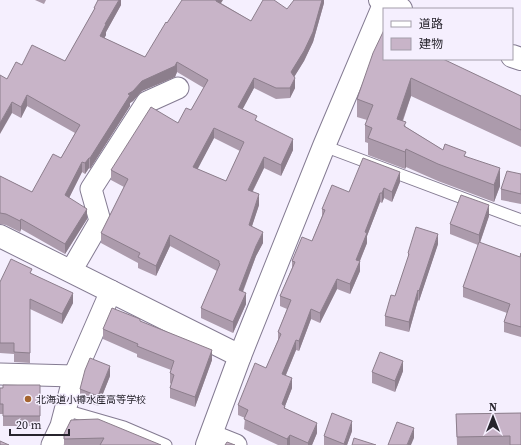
<svg xmlns="http://www.w3.org/2000/svg" width="521" height="445" viewBox="0 0 521 445" font-family="'Source Serif 4','Noto Sans JP',serif">
	<style>
		.lines { fill: none; stroke-linecap: round; stroke-linejoin: round }
		.service-casing { stroke: #847b92; stroke-width: 13 }
		.minor-casing { stroke: #847b92; stroke-width: 23 }
		.tertiary-casing { stroke: #847b92; stroke-width: 24 }
		.trunk-casing { stroke: #847b92; stroke-width: 24 }
		.service { stroke: #fff; stroke-width: 11 }
		.minor { stroke: #fff; stroke-width: 21 }
		.tertiary { stroke: #fff; stroke-width: 22 }
		.trunk { stroke: #fff; stroke-width: 22 }
		.wall { fill: #ac9bac; fill-rule: evenodd }
		.shaded-wall { fill: #8c7e8c }
		.building { fill: #c8b4c8; stroke: #8c7e8c; fill-rule: evenodd }
		.poi-dot { fill: #a5652f; stroke: #f5effe; stroke-width: 1.5 }
		.labels { text-anchor: middle; dominant-baseline: central; stroke-width: 3; stroke-linejoin: round; paint-order: stroke }
		.poi-label { font-size: 10px; fill: #27242d; stroke: #f5effe; text-anchor: start }
	</style>
	<rect width="100%" height="100%" fill="#f5effe"/>
	<g class="lines">
		<!-- service casing -->
		<g class="service-casing">
			<g id="service">
				<polyline points="324,146 521,220"/>
				<polyline points="65,410 124,427 166,445"/>
			</g>
		</g>
		<!-- minor casing -->
		<g class="minor-casing">
			<g id="minor">
				<polyline points="71,271 100,221 91,189 147,102 178,88"/>
				<polyline points="0,374 74,376"/>
				<polyline points="211,435 236,445"/>
				<polyline points="52,445 61,426 74,376 111,291"/>
			</g>
		</g>
		<!-- tertiary casing -->
		<g class="tertiary-casing">
			<g id="tertiary">
				<polyline points="0,236 240,356"/>
				<polyline points="207,445 240,356 324,146 385,2"/>
			</g>
		</g>
		<!-- trunk casing -->
		<g class="trunk-casing">
			<g id="trunk">
				<polyline points="380,0 401,9"/>
				<polyline points="512,56 521,59"/>
			</g>
		</g>
		<!-- service -->
		<use href="#service" class="service"/>
		<!-- minor -->
		<use href="#minor" class="minor"/>
		<!-- tertiary -->
		<use href="#tertiary" class="tertiary"/>
		<!-- trunk -->
		<use href="#trunk" class="trunk"/>
	</g>
	<!-- wall -->
	<g class="wall">
		<polygon points="35,0 46,0 44,4"/>
		<path d="M121,0V5L106,32V35L104,38L145,57L167,23L221,3L251,21L287,9L324,0V3L313,42L304,61L294,77L295,88L290,98L276,99L254,88L242,109L293,150L281,176L264,168L253,191L259,205L252,226L263,243L256,256L243,292L246,304L233,333L201,318V308L217,271L170,246L156,276L138,268V263L101,243V233L124,187L111,180V170L178,123L191,110L204,88L177,72L175,77L142,91L133,101L130,103V106L90,169L89,168L85,174L82,172L69,198L87,219L65,254L21,229L20,232L6,225L0,224V176L32,192L61,158L75,133L27,106L21,118L12,113L7,79L22,65L65,61L94,10V8ZM214,138L240,151L226,181L197,169Z"/>
		<polygon points="384,59 521,96 521,147 411,96 403,121 406,127 443,150 466,156 500,186 494,202 438,181 406,167 405,169 368,155 368,143 365,142 365,125 367,120 357,117 357,99"/>
		<polygon points="521,174 521,204 501,200 501,189"/>
		<polygon points="400,182 392,202 384,198 382,203 380,202 367,236 367,243 360,261 360,271 350,294 337,289 320,323 311,319 299,351 296,350 286,375 292,388 285,406 285,408 317,433 312,445 278,445 244,429 245,418 238,415 238,405 266,368 278,340 278,332 287,309 280,306 280,296 292,268 292,261 312,241 322,216 322,209 349,192"/>
		<polygon points="489,216 480,243 520,257 521,253 521,337 504,332 504,322 507,313 463,297 463,287 478,245 450,234 450,224"/>
		<polygon points="438,244 419,301 418,300 409,332 385,326 385,316 395,296 408,258 408,253"/>
		<polygon points="32,274 73,303 62,324 30,309 30,363 14,362 14,354 0,353 0,282"/>
		<polygon points="140,321 212,360 195,407 170,398 170,388 171,384 170,383 170,373 171,370 137,357 137,354 103,339 103,329"/>
		<polygon points="403,371 395,392 372,383 372,372"/>
		<polygon points="110,376 98,406 80,399 80,389"/>
		<polygon points="40,385 40,426 3,426 3,414 0,414 0,388"/>
		<polygon points="521,413 521,445 457,445 456,414"/>
		<polygon points="71,420 161,445 64,445 64,434"/>
		<polygon points="352,431 347,445 324,445 324,436"/>
	</g>
	<!-- shaded-wall -->
	<g class="shaded-wall">
		<polygon points="119,0 121,0 121,5 106,32 106,35 100,47 100,36 105,24"/>
		<polygon points="216,0 223,0 216,11"/>
		<polygon points="322,0 324,0 324,3 313,42 304,61 291,82 291,72"/>
		<polygon points="177,62 177,72 175,77 142,91 133,101 130,103 130,106 90,169 90,158 128,94 142,81"/>
		<polygon points="254,78 254,88 238,118 238,107"/>
		<polygon points="295,78 295,88 290,98 290,88"/>
		<polygon points="411,78 411,96 397,136 397,119"/>
		<polygon points="27,95 27,106 21,118 21,107"/>
		<polygon points="12,102 12,113 0,134 0,123"/>
		<polygon points="214,128 214,138 193,178 193,167"/>
		<polygon points="293,139 293,150 281,176 281,165"/>
		<polygon points="406,149 406,167 405,169 405,152"/>
		<polygon points="264,157 264,168 248,200 248,190"/>
		<polygon points="89,158 89,168 85,174 85,163"/>
		<polygon points="82,162 82,172 65,206 65,195"/>
		<polygon points="500,168 500,186 494,202 494,185"/>
		<polygon points="400,172 400,182 392,202 392,192"/>
		<polygon points="384,188 384,198 382,203 382,193"/>
		<polygon points="380,193 380,202 367,236 367,243 356,270 356,260 365,232"/>
		<polygon points="259,194 259,205 249,235 249,225"/>
		<polygon points="489,205 489,216 479,245 479,235"/>
		<polygon points="87,209 87,219 65,254 65,244"/>
		<polygon points="21,219 21,229 20,232 20,221"/>
		<polygon points="263,232 263,243 256,256 239,301 239,290 256,246"/>
		<polygon points="438,234 438,244 419,301 419,291"/>
		<polygon points="170,235 170,246 156,276 156,266"/>
		<polygon points="360,261 360,271 350,294 350,284"/>
		<polygon points="337,279 337,289 320,323 320,313"/>
		<polygon points="418,290 418,300 409,332 409,322"/>
		<polygon points="73,293 73,303 62,324 62,314"/>
		<polygon points="246,293 246,304 233,333 233,322"/>
		<polygon points="311,309 311,319 299,351 299,341"/>
		<polygon points="296,340 296,350 282,384 282,374"/>
		<polygon points="212,350 212,360 195,407 195,397"/>
		<polygon points="403,361 403,371 395,392 395,381"/>
		<polygon points="110,366 110,376 98,406 98,396"/>
		<polygon points="292,378 292,388 285,406 285,416 282,404"/>
		<polygon points="352,421 352,431 347,445 344,445"/>
		<polygon points="317,423 317,433 312,445 308,445 308,443"/>
		<polygon points="414,428 414,438 411,445 407,445"/>
		<polygon points="290,435 290,445 287,445 287,439"/>
	</g>
	<!-- building -->
	<g class="building">
		<path d="M98,0H119L105,24H106L100,36L145,57L166,22L167,23L182,0H216V1L251,21L263,0H274L287,9L294,0H322L313,32L304,51L291,72L295,78L290,88H276L254,78L238,107L257,116L255,120L293,139L281,165L264,157L248,190L259,194L249,225L263,232L256,246L239,290L246,293L233,322L201,308L220,264L219,263V261L170,235L156,266L138,257L140,253L101,233L128,179L111,170L151,107L178,123L186,108L191,110L208,80L177,62L175,66L142,81L133,91L128,94L130,95L90,158H89L85,163L82,162L65,195L87,209L65,244L21,219L20,221L6,214L0,213V176L32,192L53,154L61,158L80,125L27,95L21,107L12,102L0,123V75L7,79L16,62L22,65L32,45L65,61L95,8H94ZM214,128L244,142L226,181L193,167Z"/>
		<polygon points="384,30 384,59 443,59 521,96 521,130 411,78 397,119 406,122 404,126 443,150 445,144 466,152 464,156 500,168 494,185 438,164 406,149 405,152 368,138 372,128 365,125 373,105 357,99 373,53"/>
		<polygon points="363,158 400,172 392,192 384,188 382,193 380,193 365,232 367,233 356,260 360,261 350,284 337,279 320,313 311,309 299,341 296,340 282,374 292,378 282,404 285,406 284,408 317,423 308,443 290,435 287,439 244,419 248,410 238,405 255,363 266,368 281,334 278,332 291,300 280,296 295,262 292,261 302,237 312,241 325,210 322,209 332,185 349,192"/>
		<polygon points="507,171 521,174 521,194 501,189"/>
		<polygon points="461,195 489,205 479,235 450,224"/>
		<polygon points="416,227 438,234 419,291 418,290 409,322 385,316 391,295 395,296 409,254 408,253"/>
		<polygon points="479,242 520,257 521,253 521,327 504,322 510,304 463,287"/>
		<polygon points="11,259 32,269 30,273 73,293 62,314 30,299 30,353 14,352 14,343 0,343 0,282"/>
		<polygon points="112,308 140,319 140,321 212,350 195,397 170,388 174,375 170,373 174,361 137,346 138,344 103,329"/>
		<polygon points="380,352 403,361 395,381 372,372"/>
		<polygon points="90,358 110,366 98,396 80,389 85,370"/>
		<polygon points="3,385 40,385 40,416 3,416 3,404 0,404 0,388 3,388"/>
		<polygon points="332,413 352,421 344,444 324,436"/>
		<polygon points="521,413 521,445 510,445 510,436 457,437 456,414"/>
		<polygon points="98,419 161,445 100,445 104,438 64,439 64,434 71,420"/>
		<polygon points="397,422 414,428 407,445 388,445"/>
		<polygon points="354,438 376,445 352,445"/>
		<polygon points="0,441 9,445 0,445"/>
		<polygon points="227,442 235,445 225,445"/>
	</g>
	<!-- markers -->
	<circle class="poi-dot" cx="28" cy="399" r="4"/>
	<g class="labels">
		<!-- poi labels -->
		<g class="poi-label">
			<text x="36" y="399">北海道小樽水産高等学校</text>
		</g>
	</g>
	<!-- legend -->
	<rect x="383" y="8" width="130" height="52" fill="#f5effe" stroke="#a39eaa"/>
	<rect x="391" y="21" width="20" height="6" fill="#ffffff" stroke="#a39eaa"/>
	<text x="419" y="28" font-size="12" fill="#27242d">道路</text>
	<rect x="391" y="38" width="20" height="12" fill="#c8b4c8" stroke="#a39eaa"/>
	<text x="419" y="48" font-size="12" fill="#27242d">建物</text>
	<!-- north arrow -->
	<g transform="translate(493 417)" stroke="#f5effe" stroke-width="3" paint-order="stroke">
	<path d="M0-3L7 15L0 10L-7 15Z" fill="#27242d"/>
	<text y="-6" font-size="11" font-weight="bold" text-anchor="middle" fill="#27242d">N</text>
	</g>
	<!-- scale -->
	<path d="M10 429v6h59v-6" fill="none" stroke="#27242d" stroke-width="2"/>
	<text x="16" y="429" font-size="12" fill="#27242d" stroke="#f5effe" stroke-width="3" paint-order="stroke">20 m</text>
</svg>
